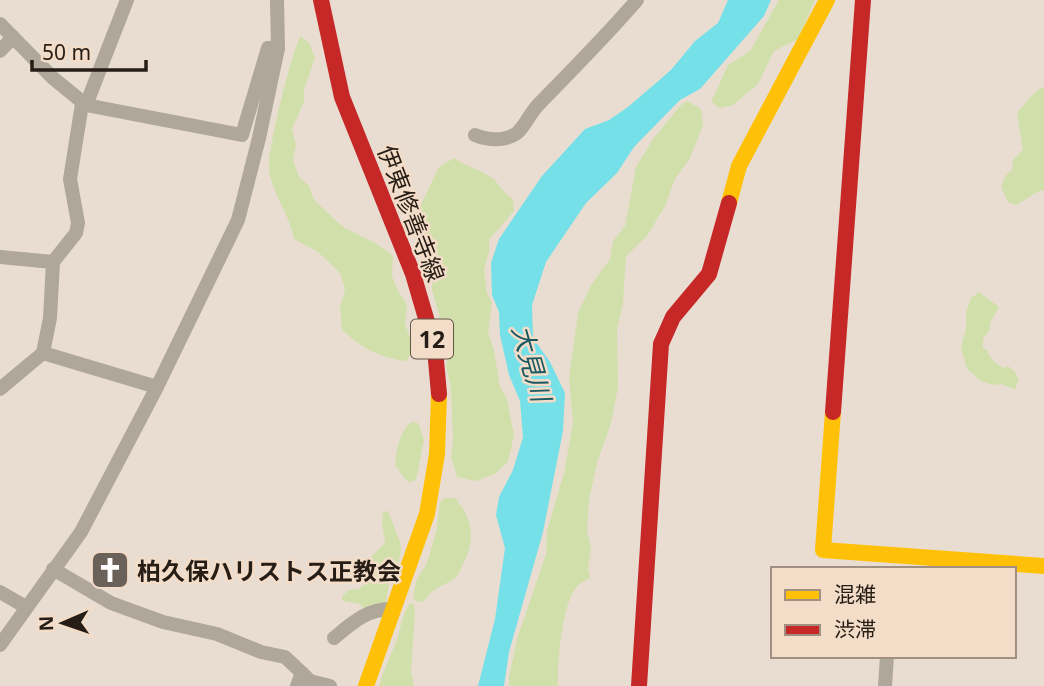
<svg xmlns="http://www.w3.org/2000/svg" width="1044" height="686" viewBox="0 0 1044 686" font-family="'Noto Sans','Noto Sans JP',sans-serif">
	<style>
		.green { fill: #d1e0aa }
		.water { fill: #76e0e9 }
		.lines { fill: none; stroke-linecap: round; stroke-linejoin: round }
		.street { stroke: #aea79a; stroke-width: 14 }
		.slow { stroke: #ffc107; stroke-width: 16 }
		.jam { stroke: #c62828; stroke-width: 16 }
		.labels { text-anchor: middle; dominant-baseline: central; stroke-width: 5; stroke-linejoin: round; paint-order: stroke }
		.shield { fill: #f3dcc8; stroke: #64574b; stroke-width: 2 }
		.shield-label { font-size: 23px; font-weight: bold; fill: #261e16 }
		.street-label { font-size: 24px; fill: #261e16; stroke: #f3dcc8 }
		.poi-label { font-size: 24px; font-weight: bold; fill: #261e16; stroke: #f3dcc8; text-anchor: start }
		.water-label { font-size: 26px; font-style: italic; fill: #1a5961; stroke: #f3dcc8 }
	</style>
	<rect width="100%" height="100%" fill="#e9ddd2"/>
	<!-- green -->
	<g class="green">
		<polygon points="779,0 815,0 798,39 774,51 758,84 733,105 720,108 711,102 728,65 750,51"/>
		<path d="M301,36L309,43L315,58L304,90V102L292,129L296,144L293,160L299,177L309,186L314,200L343,227L377,244L393,256L392,276L397,289L407,305L405,323L412,344L411,354L406,361C378,357 363,349 342,330L340,307L345,289L340,273L318,252L294,239C289,212 271,193 269,168C267,152 293,45 301,36Z"/>
		<path d="M1042,87L1044,88V190C1037,190 1025,201 1016,205L1008,202L1001,187L1005,176L1012,170L1013,160L1023,149L1017,112C1026,105 1031,93 1042,87Z"/>
		<path d="M687,101L701,109L703,126L689,160L675,179L665,206L647,236L626,256L623,303L617,330L618,387L611,423L597,463L589,500L587,531L591,548L588,568L590,577C586,581 580,583 577,587C562,601 557,665 558,686H509V677L517,639L546,554L547,531L564,473L573,423L569,378L578,313L591,285L610,259L613,241L625,226L636,167L653,139L680,106Z"/>
		<path d="M454,158C465,166 478,169 489,176C498,180 501,192 513,199L514,211L489,240V251L484,270L487,293L492,303L488,332L494,350L500,387L507,399L514,435L508,462L495,474L476,481L457,477L451,456L453,441L451,389L446,366L449,352L440,330L439,314L432,290L433,270L415,238L413,221L439,167Z"/>
		<path d="M979,292L999,307L990,323V329L983,339V348L987,350C988,356 997,365 1003,368L1008,366L1015,372L1019,380L1015,389L1001,384L993,385L981,381L967,369L961,348L966,328V313L971,298Z"/>
		<path d="M412,422L418,423L424,440L416,480L410,482L404,478L395,465C396,451 400,429 412,422Z"/>
		<path d="M445,498H455C473,519 476,540 463,564C461,568 459,575 455,578C443,587 432,587 425,601L418,602L413,598L416,581L427,563L436,532L440,502Z"/>
		<polygon points="388,511 400,542 401,552 396,571 390,577 386,603 364,609 360,604 343,601 342,596 349,590 359,589 366,582 368,560 385,543 382,523 383,512"/>
		<path d="M410,603L414,605L415,612L411,672L414,686H379C383,672 389,658 395,645C401,631 401,615 410,603Z"/>
	</g>
	<!-- water -->
	<polygon class="water" points="728,0 771,0 764,16 700,89 680,100 634,147 617,173 586,203 546,262 532,305 533,338 550,362 565,393 563,431 543,532 509,652 504,686 478,686 495,619 505,548 496,515 499,497 513,470 523,437 520,401 509,375 500,335 499,312 492,295 491,263 499,239 542,176 585,129 609,120 628,107 671,70 695,41 718,23"/>
	<g class="lines">
		<!-- street -->
		<g class="street">
			<polyline points="0,24 53,78 86,105 242,135 268,48 278,48"/>
			<polyline points="0,51 13,37"/>
			<polyline points="86,105 127,0"/>
			<path d="M475,135C487,140 505,142 517,133C526,125 531,111 540,103C573,69 606,36 637,0"/>
			<polyline points="0,257 53,262 50,318 43,353 157,387"/>
			<polyline points="53,262 76,233 78,223 70,179 82,104"/>
			<polyline points="0,389 43,353"/>
			<polyline points="53,569 111,603 163,622 217,634 261,652 285,657 302,673 297,686"/>
			<polyline points="0,592 26,607"/>
			<path d="M334,638C352,623 368,608 393,609"/>
			<polyline points="0,645 81,532 157,387 238,220 259,138 278,48 277,0"/>
			<polyline points="302,673 310,681 330,686"/>
			<polyline points="885,686 887,656"/>
		</g>
		<!-- slow -->
		<g class="slow">
			<polyline points="729,203 739,166 827,0"/>
			<polyline points="833,412 823,550 1044,566"/>
			<polyline points="366,686 427,514 437,454 439,394"/>
		</g>
		<!-- jam -->
		<g class="jam">
			<polyline points="321,0 342,97 413,274 435,349 439,394"/>
			<polyline points="833,412 863,0"/>
			<polyline points="639,686 661,344 673,317 709,274 729,203"/>
		</g>
	</g>
	<!-- icons -->
	<defs>
		<g id="church-square" transform="scale(2.0125)"><rect x="-9" y="-9" width="18" height="18" rx="4" fill="#6a6158" stroke="#f3dcc8"/><path d="M-1.2-6h2.4v3.5h3.3v2.4h-3.3V6h-2.4V-.1h-3.3v-2.4h3.3Z" fill="#fff"/></g>
	</defs>
	<g fill-rule="evenodd">
		<use href="#church-square" x="110" y="570"/>
	</g>
	<g class="labels">
		<!-- shield labels -->
		<rect class="shield" x="411" y="319.5" width="42" height="39" rx="5"/>
		<g class="shield-label">
			<text x="432" y="339">12</text>
		</g>
		<!-- street labels -->
		<g class="street-label">
			<text transform="translate(412 213) rotate(69)">伊東修善寺線</text>
		</g>
		<!-- poi labels -->
		<g class="poi-label">
			<text x="137" y="570">柏久保ハリストス正教会</text>
		</g>
		<!-- water labels -->
		<g class="water-label">
			<text transform="translate(532 363) rotate(74)">大見川</text>
		</g>
	</g>
	<!-- legend -->
	<rect x="771" y="567" width="245" height="91" fill="#f3dcc8" stroke="#a19081" stroke-width="2"/>
	<rect x="785" y="590" width="35" height="10" fill="#ffc107" stroke="#a19081" stroke-width="2"/>
	<text x="834" y="602" font-size="21" fill="#261e16">混雑</text>
	<rect x="785" y="625" width="35" height="10" fill="#c62828" stroke="#a19081" stroke-width="2"/>
	<text x="834" y="637" font-size="21" fill="#261e16">渋滞</text>
	<!-- north arrow -->
	<g transform="translate(63 623) rotate(268)" stroke="#f3dcc8" stroke-width="5" paint-order="stroke">
	<path d="M0-5L12 26L0 18L-12 26Z" fill="#261e16"/>
	<text y="-10" font-size="19" font-weight="bold" text-anchor="middle" fill="#261e16">N</text>
	</g>
	<!-- scale -->
	<path d="M32 60v10h114v-10" fill="none" stroke="#261e16" stroke-width="3.5"/>
	<text x="42" y="60" font-size="21" fill="#261e16" stroke="#f3dcc8" stroke-width="5" paint-order="stroke">50 m</text>
</svg>
